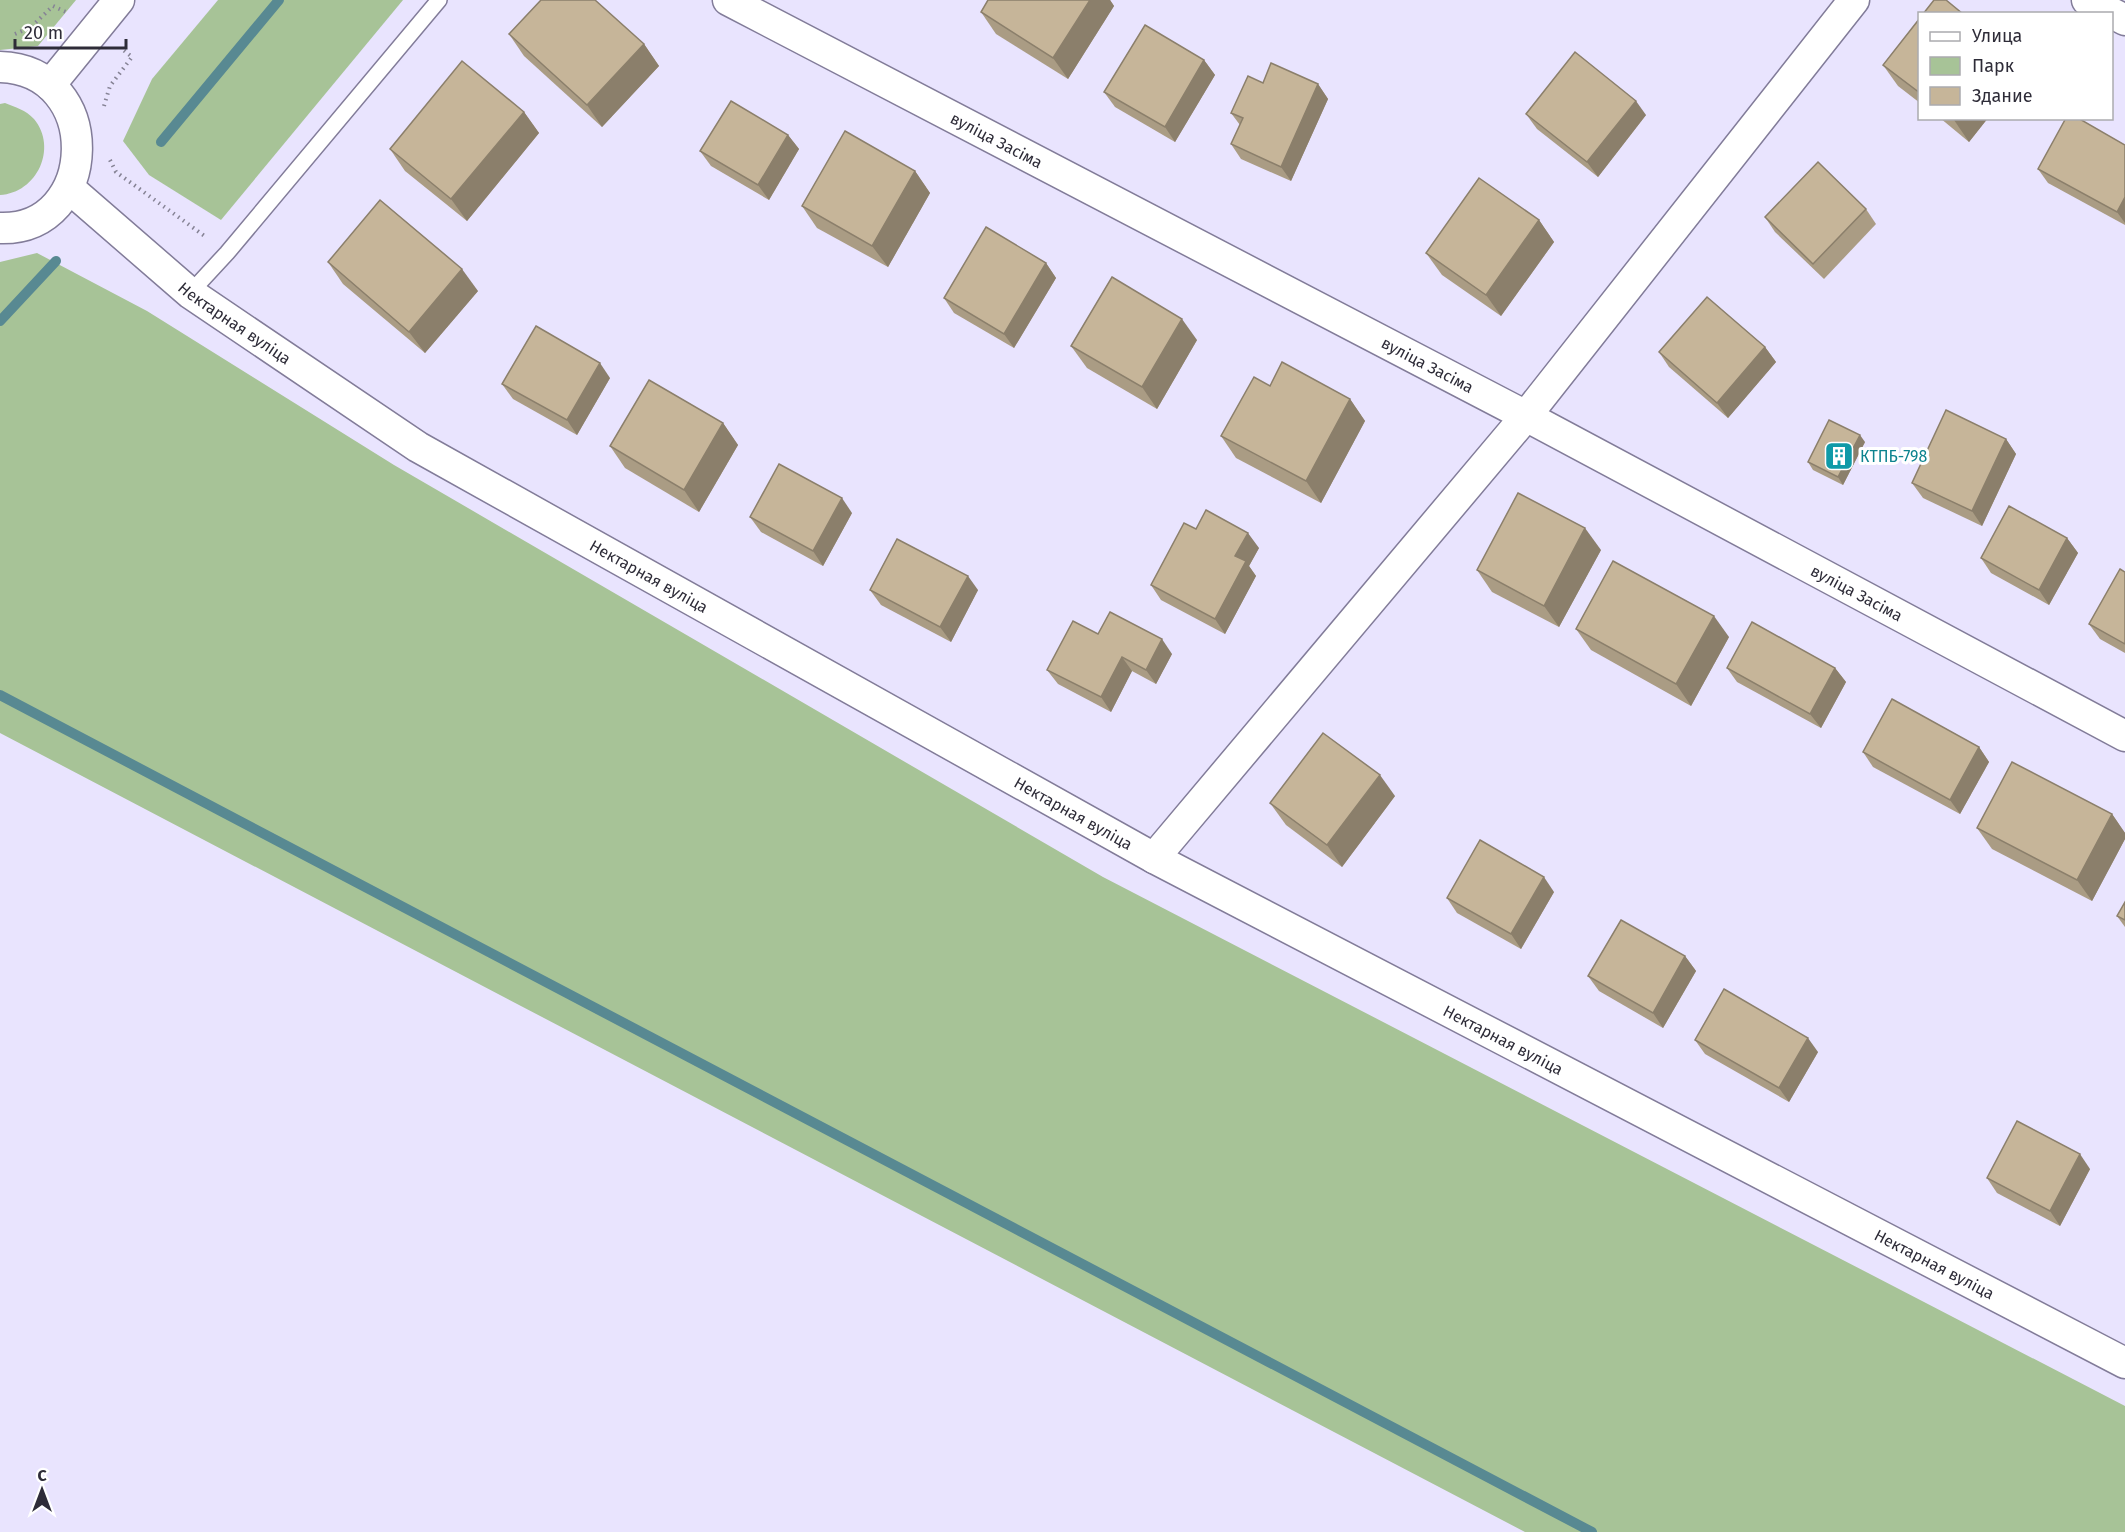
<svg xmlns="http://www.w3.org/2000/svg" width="2125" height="1532" viewBox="0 0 2125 1532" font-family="'Fira Sans',sans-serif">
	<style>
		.green { fill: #a7c397 }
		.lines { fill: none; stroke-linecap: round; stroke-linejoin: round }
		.stream { stroke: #588992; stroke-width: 10 }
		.service-casing { stroke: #827c99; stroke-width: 18 }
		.minor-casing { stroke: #827c99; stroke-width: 33 }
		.path { stroke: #868395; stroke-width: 4; stroke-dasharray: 1.5 4.5; stroke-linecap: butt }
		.service { stroke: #fff; stroke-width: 15 }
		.minor { stroke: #fff; stroke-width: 30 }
		.wall { fill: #aa9c84 }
		.shaded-wall { fill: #8b7f6b }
		.building { fill: #c6b599; stroke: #8b7f6b; stroke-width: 1.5 }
		.labels { text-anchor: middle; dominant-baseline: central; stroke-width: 6; stroke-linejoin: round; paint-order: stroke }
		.street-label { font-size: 16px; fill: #2e2c38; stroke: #fff }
		.culture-label { font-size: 16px; fill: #0d838f; stroke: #fff; text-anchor: start }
	</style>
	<rect width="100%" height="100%" fill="#e9e4fe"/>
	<!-- green -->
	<g class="green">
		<polygon points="0,0 76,0 38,46 0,50"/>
		<polygon points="218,0 403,0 221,220 149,175 123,141 152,79"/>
		<path d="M5,103C15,107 26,110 34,119C58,148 37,193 0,195V104Z"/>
		<polygon points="37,253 147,311 394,465 1103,877 2125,1406 2125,1532 1525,1532 0,733 0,262"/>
	</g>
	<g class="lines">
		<!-- stream -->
		<g class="stream">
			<polyline points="161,142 279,0"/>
			<polyline points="0,321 56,261"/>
			<polyline points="0,695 1592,1532"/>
		</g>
		<!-- service casing -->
		<g class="service-casing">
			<polyline id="service" points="190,293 227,253 439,0"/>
		</g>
		<!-- minor casing -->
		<g class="minor-casing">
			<g id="minor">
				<path id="s1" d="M728,0L1526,416L2125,736"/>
				<polyline points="2087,0 2125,20"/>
				<path d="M0,67C105,70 100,231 0,228"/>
				<polyline points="50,85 119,0"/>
				<path id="s2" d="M69,188L190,293L418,447L1154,858L2125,1363"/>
				<polyline points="1154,858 1526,416 1854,0"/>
			</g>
		</g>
		<!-- path -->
		<g class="path">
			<polyline points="15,34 31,27 53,6 66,12"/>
			<polyline points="104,106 110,86 132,57 122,49"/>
			<polyline points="110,160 116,172 206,237"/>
		</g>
		<!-- service -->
		<use href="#service" class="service"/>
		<!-- minor -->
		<use href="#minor" class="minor"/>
	</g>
	<!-- wall -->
	<g class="wall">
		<polygon points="988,0 1110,0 1114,6 1068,79 996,34 981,12"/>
		<polygon points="1920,18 1920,103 1898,86 1883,65"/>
		<polygon points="509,34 644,44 659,66 602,127 524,56"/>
		<polygon points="1204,60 1215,75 1175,142 1115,107 1104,92"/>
		<polygon points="1263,83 1318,84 1328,99 1291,181 1241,159 1231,144 1240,125 1231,113"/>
		<polygon points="524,112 539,133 467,221 405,171 390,149"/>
		<polygon points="1526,114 1646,115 1598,177 1537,129"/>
		<polygon points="1940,118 1988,118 1969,142"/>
		<polygon points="788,135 799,149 769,200 711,166 700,151"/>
		<polygon points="2125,145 2125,225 2048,183 2038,169"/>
		<polygon points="915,171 930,193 888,267 817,228 802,206"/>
		<polygon points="1866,209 1876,224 1824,279 1775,232 1765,217"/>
		<polygon points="1539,220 1554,242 1501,316 1442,275 1426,253"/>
		<polygon points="328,262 478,291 425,353 343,284"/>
		<polygon points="1046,263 1056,278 1014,348 954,313 944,298"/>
		<polygon points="1197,340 1157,409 1087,368 1071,346"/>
		<polygon points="1765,347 1776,362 1728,418 1669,367 1659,352"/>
		<polygon points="610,378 577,435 513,399 502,384"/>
		<polygon points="1350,399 1365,421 1321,503 1236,458 1221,436"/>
		<polygon points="723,423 738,445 699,512 625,468 610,446"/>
		<polygon points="2006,439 2016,454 1982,526 1923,498 1912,483"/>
		<polygon points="1865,442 1843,485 1813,470 1808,462"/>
		<polygon points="852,513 823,566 761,532 750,517"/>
		<polygon points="1196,529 1259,548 1249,566 1256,576 1225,634 1161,600 1151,585"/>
		<polygon points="2067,538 2078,553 2049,605 1991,573 1981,558"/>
		<polygon points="1601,550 1559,627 1492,592 1477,570"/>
		<polygon points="2125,572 2125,653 2100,639 2089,624"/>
		<polygon points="870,590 978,590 951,642 881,605"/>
		<polygon points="1576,629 1729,637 1691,706 1591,650"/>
		<polygon points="1098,634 1172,654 1156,684 1132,671 1111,712 1058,684 1047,670"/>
		<polygon points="1727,668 1835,668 1846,682 1821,728 1737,682"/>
		<polygon points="1979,747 1989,762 1960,814 1873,767 1863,752"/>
		<polygon points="1395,796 1342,867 1286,825 1270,803"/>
		<polygon points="2112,814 2125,833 2125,839 2092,901 1992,849 1977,828"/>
		<polygon points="1554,892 1521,949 1457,913 1447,898"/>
		<polygon points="2125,902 2125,927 2117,916"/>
		<polygon points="1685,956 1696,971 1663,1028 1599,991 1588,976"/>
		<polygon points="1695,1040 1818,1052 1789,1102 1705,1054"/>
		<polygon points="2090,1169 2060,1226 1997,1193 1987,1178"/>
	</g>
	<!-- shaded-wall -->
	<g class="shaded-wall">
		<polygon points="1090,0 1110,0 1114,6 1068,79 1053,58"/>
		<polygon points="644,44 659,66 602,127 587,105"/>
		<polygon points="1204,60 1215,75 1175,142 1165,127"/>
		<polygon points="1318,84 1328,99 1291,181 1281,167"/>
		<polygon points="1636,101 1646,115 1598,177 1587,162"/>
		<polygon points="524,112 539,133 467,221 451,199"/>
		<polygon points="1956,118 1988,118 1969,142 1954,120"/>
		<polygon points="788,135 799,149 769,200 758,185"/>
		<polygon points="915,171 930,193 888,267 872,246"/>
		<polygon points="2125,197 2125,223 2117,212"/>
		<polygon points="1539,220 1554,242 1501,316 1486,295"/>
		<polygon points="1046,263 1056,278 1014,348 1004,334"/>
		<polygon points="462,269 478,291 425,353 409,332"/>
		<polygon points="1182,319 1197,340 1157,409 1142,387"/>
		<polygon points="1765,347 1776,362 1728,418 1717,403"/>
		<polygon points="600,363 610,378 577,435 567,420"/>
		<polygon points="1350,399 1365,421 1321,503 1306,481"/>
		<polygon points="723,423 738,445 699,512 684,490"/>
		<polygon points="1860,435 1865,442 1843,485 1838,477"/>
		<polygon points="2006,439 2016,454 1982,526 1972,511"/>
		<polygon points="842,498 852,513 823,566 813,551"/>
		<polygon points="1585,528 1601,550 1559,627 1544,606"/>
		<polygon points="1248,533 1259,548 1249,566 1256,576 1225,634 1215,619 1235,556"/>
		<polygon points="2067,538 2078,553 2049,605 2039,590"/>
		<polygon points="968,576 978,590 951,642 940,627"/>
		<polygon points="1714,616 1729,637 1691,706 1676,684"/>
		<polygon points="1162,639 1172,654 1156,684 1146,670"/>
		<polygon points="1122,657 1132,671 1111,712 1101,697"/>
		<polygon points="1835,668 1846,682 1821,728 1810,714"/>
		<polygon points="1979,747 1989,762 1960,814 1950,800"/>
		<polygon points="1380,775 1395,796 1342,867 1327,845"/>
		<polygon points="2112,814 2125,833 2125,839 2092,901 2077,880"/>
		<polygon points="1544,877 1554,892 1521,949 1511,934"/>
		<polygon points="1685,956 1696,971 1663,1028 1653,1013"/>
		<polygon points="1808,1038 1818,1052 1789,1102 1779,1088"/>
		<polygon points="2080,1154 2090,1169 2060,1226 2050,1211"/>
	</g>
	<!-- building -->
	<g class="building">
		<polygon points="541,0 595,0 644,44 587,105 509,34"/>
		<polygon points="988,0 1090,0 1053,58 981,12"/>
		<polygon points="1934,0 1946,0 1963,14 1923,14"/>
		<polygon points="1920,18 1920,93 1883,65"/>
		<polygon points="1145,25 1204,60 1165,127 1104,92"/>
		<polygon points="1575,52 1636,101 1587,162 1526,114"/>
		<polygon points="462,61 524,112 451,199 390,149"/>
		<polygon points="1271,63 1318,84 1281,167 1231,144 1243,118 1231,113 1248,76 1263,83"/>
		<polygon points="731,101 788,135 758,185 700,151"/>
		<polygon points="2066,118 2078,118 2125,145 2125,197 2117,212 2038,169"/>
		<polygon points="845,131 915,171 872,246 802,206"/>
		<polygon points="1818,162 1866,209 1813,264 1765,217"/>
		<polygon points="1479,178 1539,220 1486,295 1426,253"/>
		<polygon points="380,200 462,269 409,332 328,262"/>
		<polygon points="986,227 1046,263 1004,334 944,298"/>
		<polygon points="1112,277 1182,319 1142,387 1071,346"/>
		<polygon points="1707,297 1765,347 1717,403 1659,352"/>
		<polygon points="536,326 600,363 567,420 502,384"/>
		<polygon points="1282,362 1350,399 1306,481 1221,436 1254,377 1270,386"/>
		<polygon points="649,380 723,423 684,490 610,446"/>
		<polygon points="1946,410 2006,439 1972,511 1912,483"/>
		<polygon points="1829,420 1860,435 1838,477 1808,462"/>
		<polygon points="779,464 842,498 813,551 750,517"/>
		<polygon points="1518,493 1585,528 1544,606 1477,570"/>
		<polygon points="2009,506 2067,538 2039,590 1981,558"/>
		<polygon points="1206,510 1248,533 1235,556 1246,561 1215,619 1151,585 1184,523 1196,529"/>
		<polygon points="897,539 968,576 940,627 870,590"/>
		<polygon points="1613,561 1714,616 1676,684 1576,629"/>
		<polygon points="2120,569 2125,572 2125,644 2089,624"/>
		<polygon points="1110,612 1162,639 1146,670 1122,657 1101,697 1047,670 1073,621 1098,634"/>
		<polygon points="1752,622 1835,668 1810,714 1727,668"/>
		<polygon points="1892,699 1979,747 1950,800 1863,752"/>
		<polygon points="1323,733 1380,775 1327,845 1270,803"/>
		<polygon points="2012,762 2112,814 2077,880 1977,828"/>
		<polygon points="1480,840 1544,877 1511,934 1447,898"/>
		<polygon points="2125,902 2125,920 2117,916"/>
		<polygon points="1621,920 1685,956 1653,1013 1588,976"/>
		<polygon points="1724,989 1808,1038 1779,1088 1695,1040"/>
		<polygon points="2017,1121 2080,1154 2050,1211 1987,1178"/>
	</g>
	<!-- icons -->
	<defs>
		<g id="building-square" transform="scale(1.5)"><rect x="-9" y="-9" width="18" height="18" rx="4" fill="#0f9aa8" stroke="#fff"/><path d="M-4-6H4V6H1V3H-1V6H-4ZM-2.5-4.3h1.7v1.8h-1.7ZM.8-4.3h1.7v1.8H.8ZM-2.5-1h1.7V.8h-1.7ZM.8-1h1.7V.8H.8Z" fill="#fff"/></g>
	</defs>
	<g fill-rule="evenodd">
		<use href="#building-square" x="1839" y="456"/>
	</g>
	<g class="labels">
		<!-- street labels -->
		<g class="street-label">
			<text stroke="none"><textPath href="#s1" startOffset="303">вуліца Засіма</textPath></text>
			<text stroke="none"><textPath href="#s2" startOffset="214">Нектарная вуліца</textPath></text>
			<text stroke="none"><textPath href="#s1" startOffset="789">вуліца Засіма</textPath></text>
			<text stroke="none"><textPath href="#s2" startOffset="700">Нектарная вуліца</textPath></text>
			<text stroke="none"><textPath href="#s1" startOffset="1275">вуліца Засіма</textPath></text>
			<text stroke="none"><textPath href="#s2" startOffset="1186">Нектарная вуліца</textPath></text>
			<text stroke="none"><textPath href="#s2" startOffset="1672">Нектарная вуліца</textPath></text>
			<text stroke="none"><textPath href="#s2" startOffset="2158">Нектарная вуліца</textPath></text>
		</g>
		<!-- culture labels -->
		<g class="culture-label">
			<text x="1860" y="456">КТПБ-798</text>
		</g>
	</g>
	<!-- legend -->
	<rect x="1918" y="12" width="195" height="108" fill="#ffffff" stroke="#ababaf" stroke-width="1.5"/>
	<rect x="1930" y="32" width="30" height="9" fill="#ffffff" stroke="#ababaf" stroke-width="1.5"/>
	<text x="1972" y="42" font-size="18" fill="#2e2c38">Улица</text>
	<rect x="1930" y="57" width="30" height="18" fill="#a7c397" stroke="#ababaf" stroke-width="1.5"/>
	<text x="1972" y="72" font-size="18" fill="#2e2c38">Парк</text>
	<rect x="1930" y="87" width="30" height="18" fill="#c6b599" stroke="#ababaf" stroke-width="1.5"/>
	<text x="1972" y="102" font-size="18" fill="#2e2c38">Здание</text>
	<!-- north arrow -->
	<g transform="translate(42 1490)" stroke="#ffffff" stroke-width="4.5" paint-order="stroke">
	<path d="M0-4.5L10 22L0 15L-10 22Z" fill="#2e2c38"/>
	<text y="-9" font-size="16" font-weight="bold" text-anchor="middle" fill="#2e2c38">С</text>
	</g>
	<!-- scale -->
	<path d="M15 39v9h111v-9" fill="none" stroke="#2e2c38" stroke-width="3"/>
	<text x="24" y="39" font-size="18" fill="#2e2c38" stroke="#ffffff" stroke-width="4.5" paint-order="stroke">20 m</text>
</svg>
